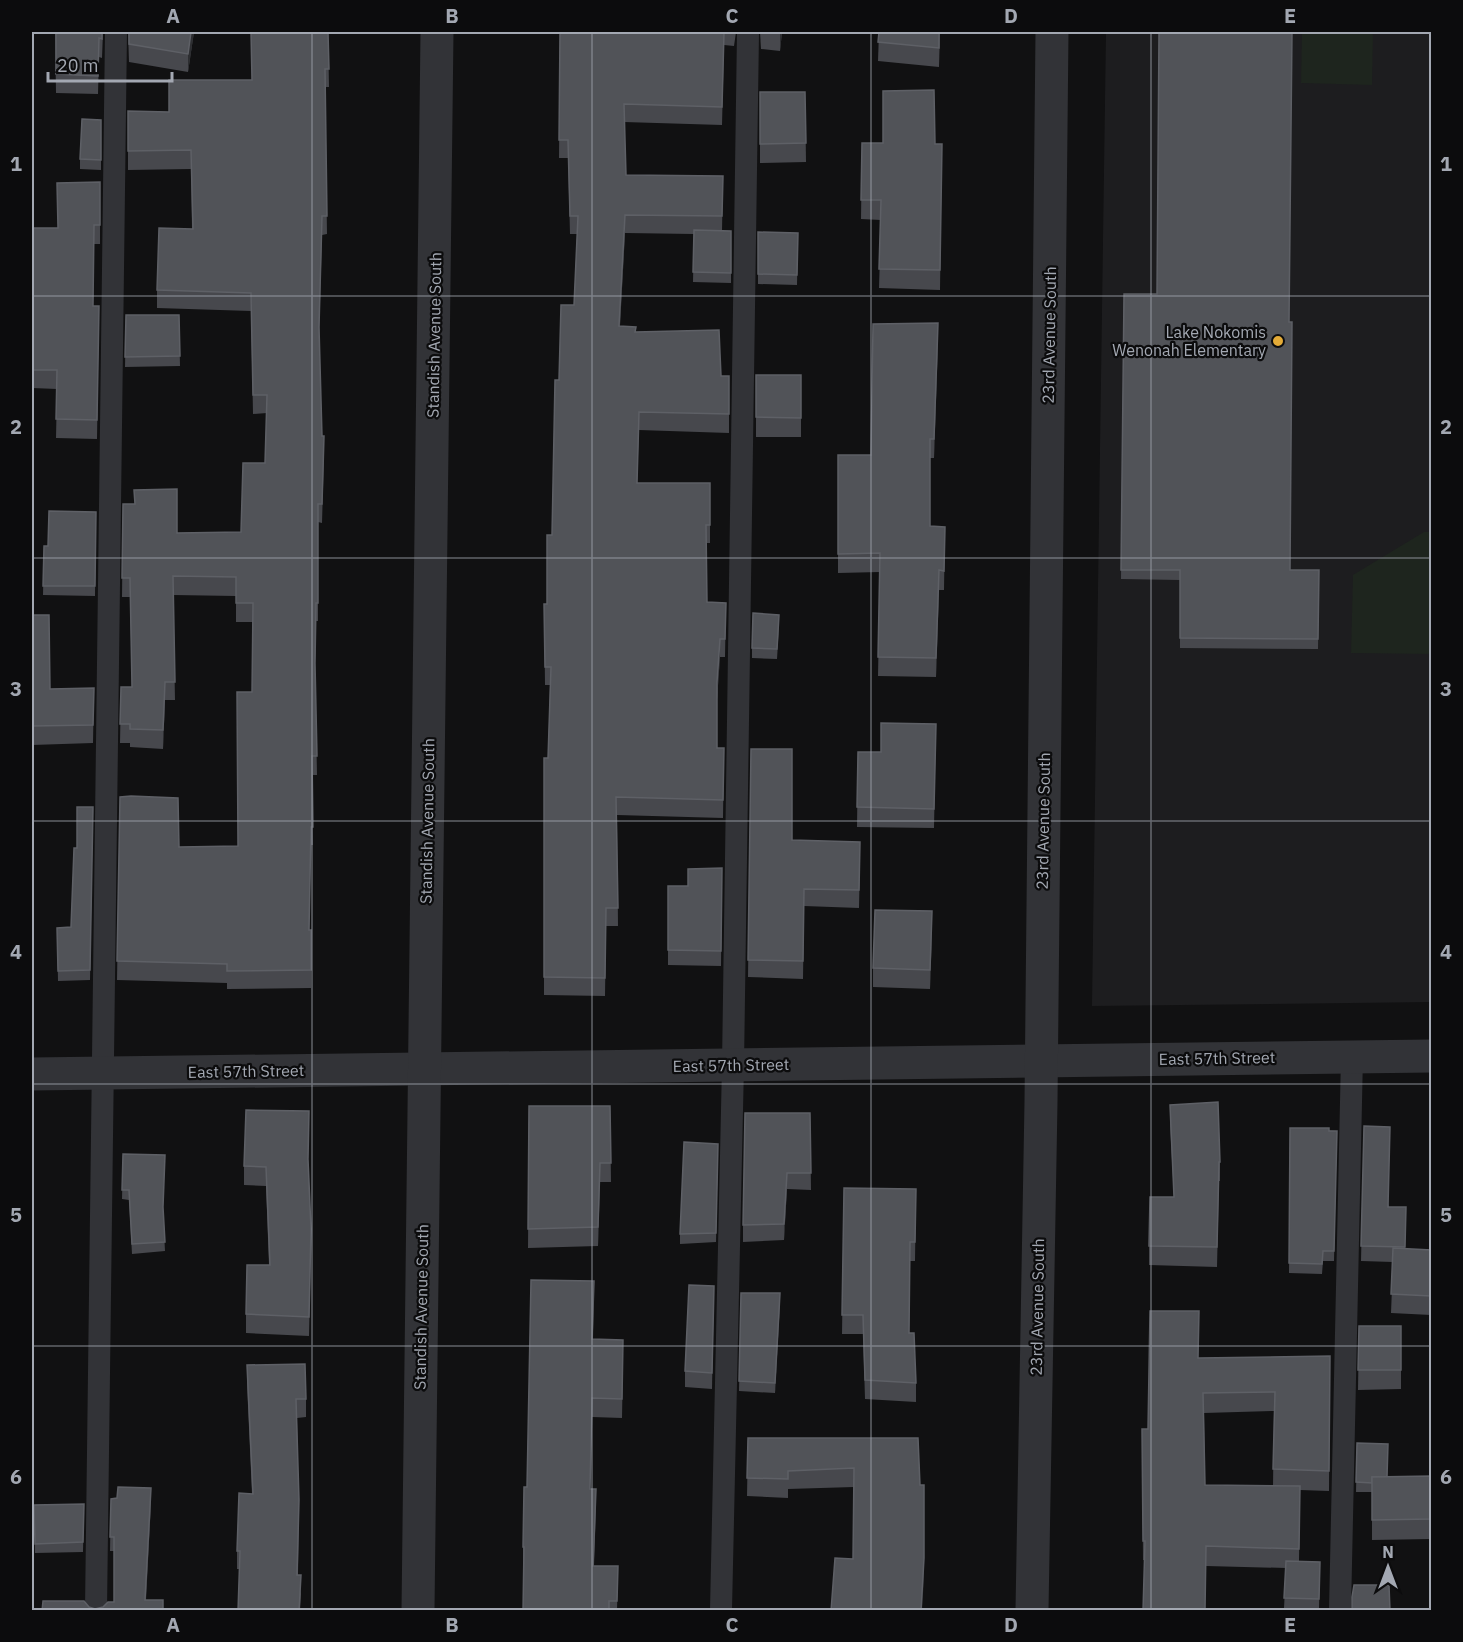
<svg xmlns="http://www.w3.org/2000/svg" width="1463" height="1642" viewBox="0 0 1463 1642" font-family="'IBM Plex Sans',sans-serif">
	<style>
		.built { fill: #1d1d1f }
		.green { fill: #1e251e }
		.lines { fill: none; stroke-linecap: round; stroke-linejoin: round }
		.service { stroke: #323337; stroke-width: 22 }
		.minor { stroke: #323337; stroke-width: 33 }
		.wall { fill: #47484d; fill-rule: evenodd }
		.shaded-wall { fill: #2d2e31 }
		.building { fill: #515358; stroke: #5e6066; stroke-width: 1.5 }
		.grid { fill: none; stroke: #a3a8b2; stroke-width: 1.5; stroke-opacity: 0.55 }
		.poi-dot { fill: #e4ab37; stroke: #0c0c0d; stroke-width: 2 }
		.labels { text-anchor: middle; dominant-baseline: central; stroke-width: 4.5; stroke-linejoin: round; paint-order: stroke }
		.poi-label { font-size: 16px; fill: #a3a8b2; stroke: #0c0c0d; text-anchor: end }
		.street-label { font-size: 16px; fill: #a3a8b2; stroke: #0c0c0d }
		.neatline { fill: none; stroke: #a3a8b2; stroke-width: 2 }
		.grid-label { font-size: 20px; text-anchor: middle; font-weight: bold; fill: #a3a8b2 }
	</style>
	<rect width="100%" height="100%" fill="#111112"/>
	<!-- built -->
	<polygon class="built" points="1106,32 1431,32 1431,1002 1092,1006"/>
	<!-- green -->
	<g class="green">
		<polygon points="1302,32 1373,32 1372,85 1301,83"/>
		<polygon points="1424,532 1431,532 1431,654 1351,653 1353,575"/>
	</g>
	<g class="lines">
		<!-- service -->
		<g class="service">
			<polyline points="96,1610 116,32"/>
			<polyline points="721,1610 733,1065 748,32"/>
			<polyline points="1340,1610 1352,1056"/>
		</g>
		<!-- minor -->
		<g class="minor">
			<polyline points="32,1074 1432,1056"/>
			<polyline points="418,1610 437,32"/>
			<polyline points="1032,1610 1041,1102 1052,32"/>
		</g>
	</g>
	<!-- wall -->
	<g class="wall">
		<polygon points="55,32 103,32 102,58 99,57 98,94 56,93"/>
		<polygon points="128,32 194,32 188,72 129,62"/>
		<polygon points="328,32 329,87 325,87 327,234 322,235 319,337 322,436 324,455 322,523 318,522 318,621 316,621 315,670 317,775 312,775 313,845 311,845 309,930 311,930 311,988 227,989 227,983 117,980 120,797 179,847 238,846 252,692 253,622 236,622 236,596 173,595 175,700 165,700 163,749 130,747 130,743 120,743 121,687 132,687 130,597 122,597 123,504 177,533 241,532 265,463 267,413 253,414 251,311 157,308 157,290 192,229 191,169 128,170 128,111 169,112 252,80"/>
		<polygon points="560,32 736,32 734,46 724,45 722,125 624,122 626,175 723,176 722,231 731,231 731,283 693,282 694,234 625,233 620,326 635,332 721,376 729,376 729,433 639,430 637,483 710,483 710,543 706,543 707,602 726,603 725,657 720,657 717,700 717,748 724,748 723,818 617,815 618,926 606,926 605,996 544,995 544,758 548,758 550,685 545,685 544,604 547,604 552,535 559,380 574,305 577,234 570,234 568,158 559,158"/>
		<polygon points="760,32 782,32 780,51 761,49"/>
		<polygon points="879,32 940,32 939,67 878,61"/>
		<polygon points="760,92 805,92 806,162 760,163"/>
		<polygon points="101,120 101,170 80,169 80,159"/>
		<polygon points="862,143 942,144 940,290 879,288 881,220 861,219"/>
		<polygon points="100,182 100,244 94,244 93,306 99,306 97,439 56,438 57,389 32,388 32,228 58,228"/>
		<polygon points="758,232 798,233 797,285 758,284"/>
		<polygon points="1124,294 1289,322 1290,570 1319,570 1318,649 1180,648 1180,580 1121,579"/>
		<polygon points="126,315 179,315 180,366 125,367"/>
		<polygon points="938,342 934,458 930,458 930,526 945,527 944,590 939,590 936,677 878,676 880,572 838,573 838,455 871,455"/>
		<rect x="756" y="375" width="45" height="62"/>
		<polygon points="96,512 95,596 43,595 44,546 48,546"/>
		<polygon points="32,615 50,689 94,688 93,743 32,745"/>
		<polygon points="779,625 777,659 752,658 752,648"/>
		<polygon points="936,724 934,828 857,827 858,752 881,752"/>
		<polygon points="751,749 792,840 860,859 859,908 804,906 803,979 748,977"/>
		<polygon points="93,807 90,980 58,981 57,928 71,927 77,848"/>
		<polygon points="722,868 721,966 668,965 668,886 688,886"/>
		<polygon points="932,931 930,989 873,987 873,968"/>
		<polygon points="1170,1105 1220,1162 1220,1181 1219,1181 1217,1267 1149,1265 1149,1246 1174,1197 1170,1124"/>
		<polygon points="529,1106 610,1106 611,1182 600,1182 598,1246 528,1248"/>
		<polygon points="810,1113 811,1190 787,1189 784,1240 743,1242 743,1225"/>
		<polygon points="1364,1126 1389,1207 1406,1207 1405,1249 1431,1250 1431,1315 1391,1313 1393,1262 1361,1261"/>
		<polygon points="1290,1128 1337,1131 1334,1261 1323,1261 1322,1274 1289,1273"/>
		<polygon points="718,1144 716,1242 680,1244 680,1234"/>
		<polygon points="123,1154 163,1211 165,1251 132,1254 129,1200 122,1199"/>
		<polygon points="308,1165 311,1248 309,1336 246,1333 246,1314 269,1265 266,1186 244,1185 244,1166"/>
		<polygon points="844,1188 916,1189 915,1261 910,1261 909,1333 916,1383 916,1402 865,1399 863,1334 842,1334"/>
		<polygon points="714,1286 712,1389 685,1387 685,1371"/>
		<polygon points="741,1293 780,1303 775,1393 739,1391"/>
		<polygon points="594,1300 593,1339 623,1360 622,1418 592,1417 590,1489 596,1508 594,1566 618,1566 617,1611 523,1611 524,1567 523,1567 523,1547 527,1487"/>
		<polygon points="1359,1326 1401,1326 1401,1389 1358,1390"/>
		<path d="M1330,1356L1329,1491L1300,1490L1299,1561L1320,1562L1319,1609L1284,1608L1286,1568L1206,1566L1143,1560L1142,1429H1148L1198,1358ZM1274,1411L1273,1486L1205,1485L1204,1413Z"/>
		<polygon points="247,1365 306,1399 306,1417 297,1418 299,1519 298,1575 301,1594 300,1611 238,1611 240,1569 237,1569 237,1551 252,1494 247,1384"/>
		<polygon points="748,1438 918,1438 924,1577 853,1559 854,1487 788,1489 788,1498 747,1496"/>
		<polygon points="1357,1443 1387,1477 1431,1476 1431,1539 1372,1540 1372,1492 1356,1492"/>
		<polygon points="111,1499 151,1503 146,1600 163,1611 42,1611 89,1607 95,1609 103,1607 114,1602 114,1551 110,1551"/>
		<polygon points="84,1504 83,1552 35,1553 34,1505"/>
	</g>
	<!-- shaded-wall -->
	<g class="shaded-wall">
		<polygon points="191,32 194,32 188,72 188,54"/>
		<polygon points="780,32 782,32 780,51"/>
		<polygon points="625,215 625,233 619,344 619,326"/>
		<polygon points="938,323 938,342 934,458 934,439"/>
		<polygon points="939,570 939,590 936,677 936,658"/>
		<polygon points="720,639 720,657 717,700 717,682"/>
		<polygon points="165,682 165,700 163,749 163,730"/>
		<polygon points="932,911 932,931 930,989 930,970"/>
		<polygon points="600,1163 600,1182 598,1246 598,1227"/>
		<polygon points="787,1173 787,1189 784,1240 784,1224"/>
		<polygon points="780,1293 780,1303 775,1393 775,1383"/>
		<polygon points="924,1485 924,1577 922,1611 921,1611"/>
		<polygon points="151,1488 151,1503 145,1611 145,1600"/>
	</g>
	<!-- building -->
	<g class="building">
		<polygon points="56,32 102,32 102,39 99,38 98,76 56,74"/>
		<polygon points="129,32 191,32 188,54 129,44"/>
		<polygon points="251,32 328,32 329,69 325,69 327,216 322,216 319,327 322,436 324,436 322,504 318,504 318,603 316,603 315,663 317,756 312,756 313,827 311,827 309,930 311,930 311,970 227,971 227,964 117,961 120,797 131,796 178,798 179,847 238,846 237,692 252,692 253,603 236,603 236,577 173,576 175,682 165,682 163,730 130,729 130,724 120,724 121,687 132,687 130,578 122,578 123,504 135,504 134,490 177,489 177,533 241,532 243,463 265,463 267,395 253,395 251,293 157,290 159,228 193,229 191,150 128,151 128,111 169,112 169,80 252,80"/>
		<polygon points="560,32 724,32 722,107 624,104 626,175 723,176 722,216 625,215 619,326 636,327 635,332 719,330 721,376 729,376 729,414 639,412 637,483 710,483 710,525 706,525 707,602 726,603 725,639 720,639 717,682 717,748 724,748 723,800 616,797 618,908 606,908 605,978 544,977 544,758 548,758 551,667 545,667 544,604 547,604 547,535 552,535 555,380 559,380 561,305 574,305 578,216 570,216 568,140 559,140"/>
		<polygon points="879,32 939,32 939,48 878,42"/>
		<polygon points="1159,32 1292,32 1289,322 1292,322 1290,570 1319,570 1318,639 1180,638 1180,570 1121,570 1124,294 1157,294"/>
		<polygon points="934,90 935,144 942,144 940,270 879,269 881,200 861,200 862,143 883,143 883,91"/>
		<polygon points="760,92 805,92 806,143 760,144"/>
		<polygon points="82,119 101,120 101,160 80,159"/>
		<polygon points="100,182 100,225 94,225 93,306 99,306 97,420 56,419 57,370 32,370 32,228 58,228 57,183"/>
		<polygon points="694,230 731,231 731,273 693,272"/>
		<polygon points="758,232 798,233 797,275 758,274"/>
		<polygon points="126,315 179,315 180,356 125,357"/>
		<polygon points="938,323 934,439 930,439 930,526 945,527 944,571 939,570 936,658 878,657 880,553 838,554 838,455 871,455 873,324"/>
		<polygon points="756,375 801,375 801,418 756,417"/>
		<polygon points="49,511 96,512 95,586 43,586 44,546 48,546"/>
		<polygon points="753,613 779,615 777,649 752,648"/>
		<polygon points="32,615 49,615 50,689 94,688 93,725 32,726"/>
		<polygon points="881,723 936,724 934,809 857,807 858,752 881,752"/>
		<polygon points="751,749 792,749 792,840 860,842 859,890 804,889 803,961 748,960"/>
		<polygon points="77,807 93,807 90,970 58,971 57,928 71,927 74,848 77,848"/>
		<polygon points="722,868 721,951 668,950 668,886 688,886 688,869"/>
		<polygon points="875,910 932,911 930,970 873,968"/>
		<polygon points="1218,1102 1220,1162 1219,1162 1217,1247 1149,1246 1150,1197 1174,1197 1170,1105"/>
		<polygon points="529,1106 610,1106 611,1163 600,1163 598,1227 528,1229"/>
		<polygon points="246,1110 309,1111 308,1159 311,1229 309,1317 246,1314 247,1265 270,1265 266,1167 244,1166"/>
		<polygon points="745,1113 810,1113 811,1173 787,1173 784,1224 743,1225"/>
		<polygon points="1364,1126 1390,1127 1388,1207 1406,1207 1405,1247 1361,1246"/>
		<polygon points="1290,1128 1329,1128 1329,1131 1337,1131 1334,1251 1323,1251 1322,1264 1289,1263"/>
		<polygon points="684,1142 718,1144 716,1233 680,1234"/>
		<polygon points="123,1154 165,1155 163,1207 165,1242 132,1244 129,1190 122,1190"/>
		<polygon points="844,1188 916,1189 915,1242 910,1242 909,1333 914,1333 916,1383 865,1380 863,1315 842,1315"/>
		<polygon points="1393,1248 1431,1250 1431,1296 1391,1294"/>
		<polygon points="531,1280 594,1281 592,1339 623,1340 622,1399 592,1398 590,1489 596,1489 593,1566 618,1566 617,1601 609,1601 609,1611 523,1611 524,1547 523,1547 524,1487 527,1487"/>
		<polygon points="689,1285 714,1286 712,1373 685,1371"/>
		<polygon points="741,1293 780,1293 775,1383 739,1381"/>
		<polygon points="1150,1311 1199,1311 1198,1358 1330,1356 1329,1471 1273,1469 1275,1392 1203,1393 1205,1485 1300,1486 1299,1549 1206,1546 1205,1611 1143,1611 1145,1541 1143,1541 1142,1429 1148,1429"/>
		<polygon points="1359,1326 1401,1326 1401,1370 1358,1370"/>
		<polygon points="305,1364 306,1399 296,1399 299,1500 297,1575 301,1575 299,1611 238,1611 240,1551 237,1551 239,1493 253,1494 247,1365"/>
		<polygon points="748,1438 918,1438 920,1485 924,1485 924,1558 921,1611 831,1611 835,1558 853,1559 854,1468 788,1471 788,1479 747,1478"/>
		<polygon points="1357,1443 1388,1444 1387,1477 1372,1477 1372,1483 1356,1482"/>
		<polygon points="1431,1476 1431,1519 1372,1520 1372,1477"/>
		<polygon points="118,1487 151,1488 145,1600 163,1600 163,1611 42,1611 43,1601 84,1601 89,1607 95,1609 103,1607 108,1602 114,1602 114,1537 110,1537 111,1499 117,1498"/>
		<polygon points="84,1504 83,1542 35,1544 34,1505"/>
		<polygon points="1286,1561 1320,1562 1319,1599 1284,1598"/>
		<polygon points="1354,1585 1389,1585 1390,1611 1352,1611 1352,1597"/>
	</g>
	<!-- grid -->
	<path class="grid" d="M312,32V1610M592,32V1610M871,32V1610M1151,32V1610M32,296H1432M32,558H1432M32,821H1432M32,1084H1432M32,1346H1432"/>
	<!-- markers -->
	<circle class="poi-dot" cx="1278" cy="341" r="6"/>
	<g class="labels">
		<!-- poi labels -->
		<g class="poi-label">
			<text x="1266" y="332">Lake Nokomis<tspan x="1266" dy="18">Wenonah Elementary</tspan></text>
		</g>
		<!-- street labels -->
		<g class="street-label">
			<text transform="translate(434 335) rotate(-89)">Standish Avenue South</text>
			<text transform="translate(1049 335) rotate(-89)">23rd Avenue South</text>
			<text transform="translate(427 821) rotate(-89)">Standish Avenue South</text>
			<text transform="translate(1043 821) rotate(-89)">23rd Avenue South</text>
			<text transform="translate(1217 1058) rotate(-1)">East 57th Street</text>
			<text transform="translate(731 1065) rotate(-1)">East 57th Street</text>
			<text transform="translate(246 1071) rotate(-1)">East 57th Street</text>
			<text transform="translate(421 1307) rotate(-89)">Standish Avenue South</text>
			<text transform="translate(1037 1307) rotate(-89)">23rd Avenue South</text>
		</g>
	</g>
	<!-- border -->
	<rect width="1463" height="1642" fill="none" stroke="#0c0c0d" stroke-width="66"/>
	<!-- north arrow -->
	<g transform="translate(1388 1567)" stroke="#0c0c0d" stroke-width="4.5" paint-order="stroke">
	<path d="M0-4.5L10 22L0 15L-10 22Z" fill="#a3a8b2"/>
	<text y="-9" font-size="16" font-weight="bold" text-anchor="middle" fill="#a3a8b2">N</text>
	</g>
	<!-- scale -->
	<path d="M48 72v9h124v-9" fill="none" stroke="#a3a8b2" stroke-width="3"/>
	<text x="57" y="72" font-size="18" fill="#a3a8b2" stroke="#0c0c0d" stroke-width="4.5" paint-order="stroke">20 m</text>
	<rect x="33" y="33" width="1397" height="1576" class="neatline"/>
	<g class="grid-label">
		<text x="173" y="23">A</text>
		<text x="452" y="23">B</text>
		<text x="732" y="23">C</text>
		<text x="1011" y="23">D</text>
		<text x="1290" y="23">E</text>
		<text x="16" y="171">1</text>
		<text x="1446" y="171">1</text>
		<text x="16" y="434">2</text>
		<text x="1446" y="434">2</text>
		<text x="16" y="696">3</text>
		<text x="1446" y="696">3</text>
		<text x="16" y="959">4</text>
		<text x="1446" y="959">4</text>
		<text x="16" y="1222">5</text>
		<text x="1446" y="1222">5</text>
		<text x="16" y="1484">6</text>
		<text x="1446" y="1484">6</text>
		<text x="173" y="1632">A</text>
		<text x="452" y="1632">B</text>
		<text x="732" y="1632">C</text>
		<text x="1011" y="1632">D</text>
		<text x="1290" y="1632">E</text>
	</g>
</svg>
